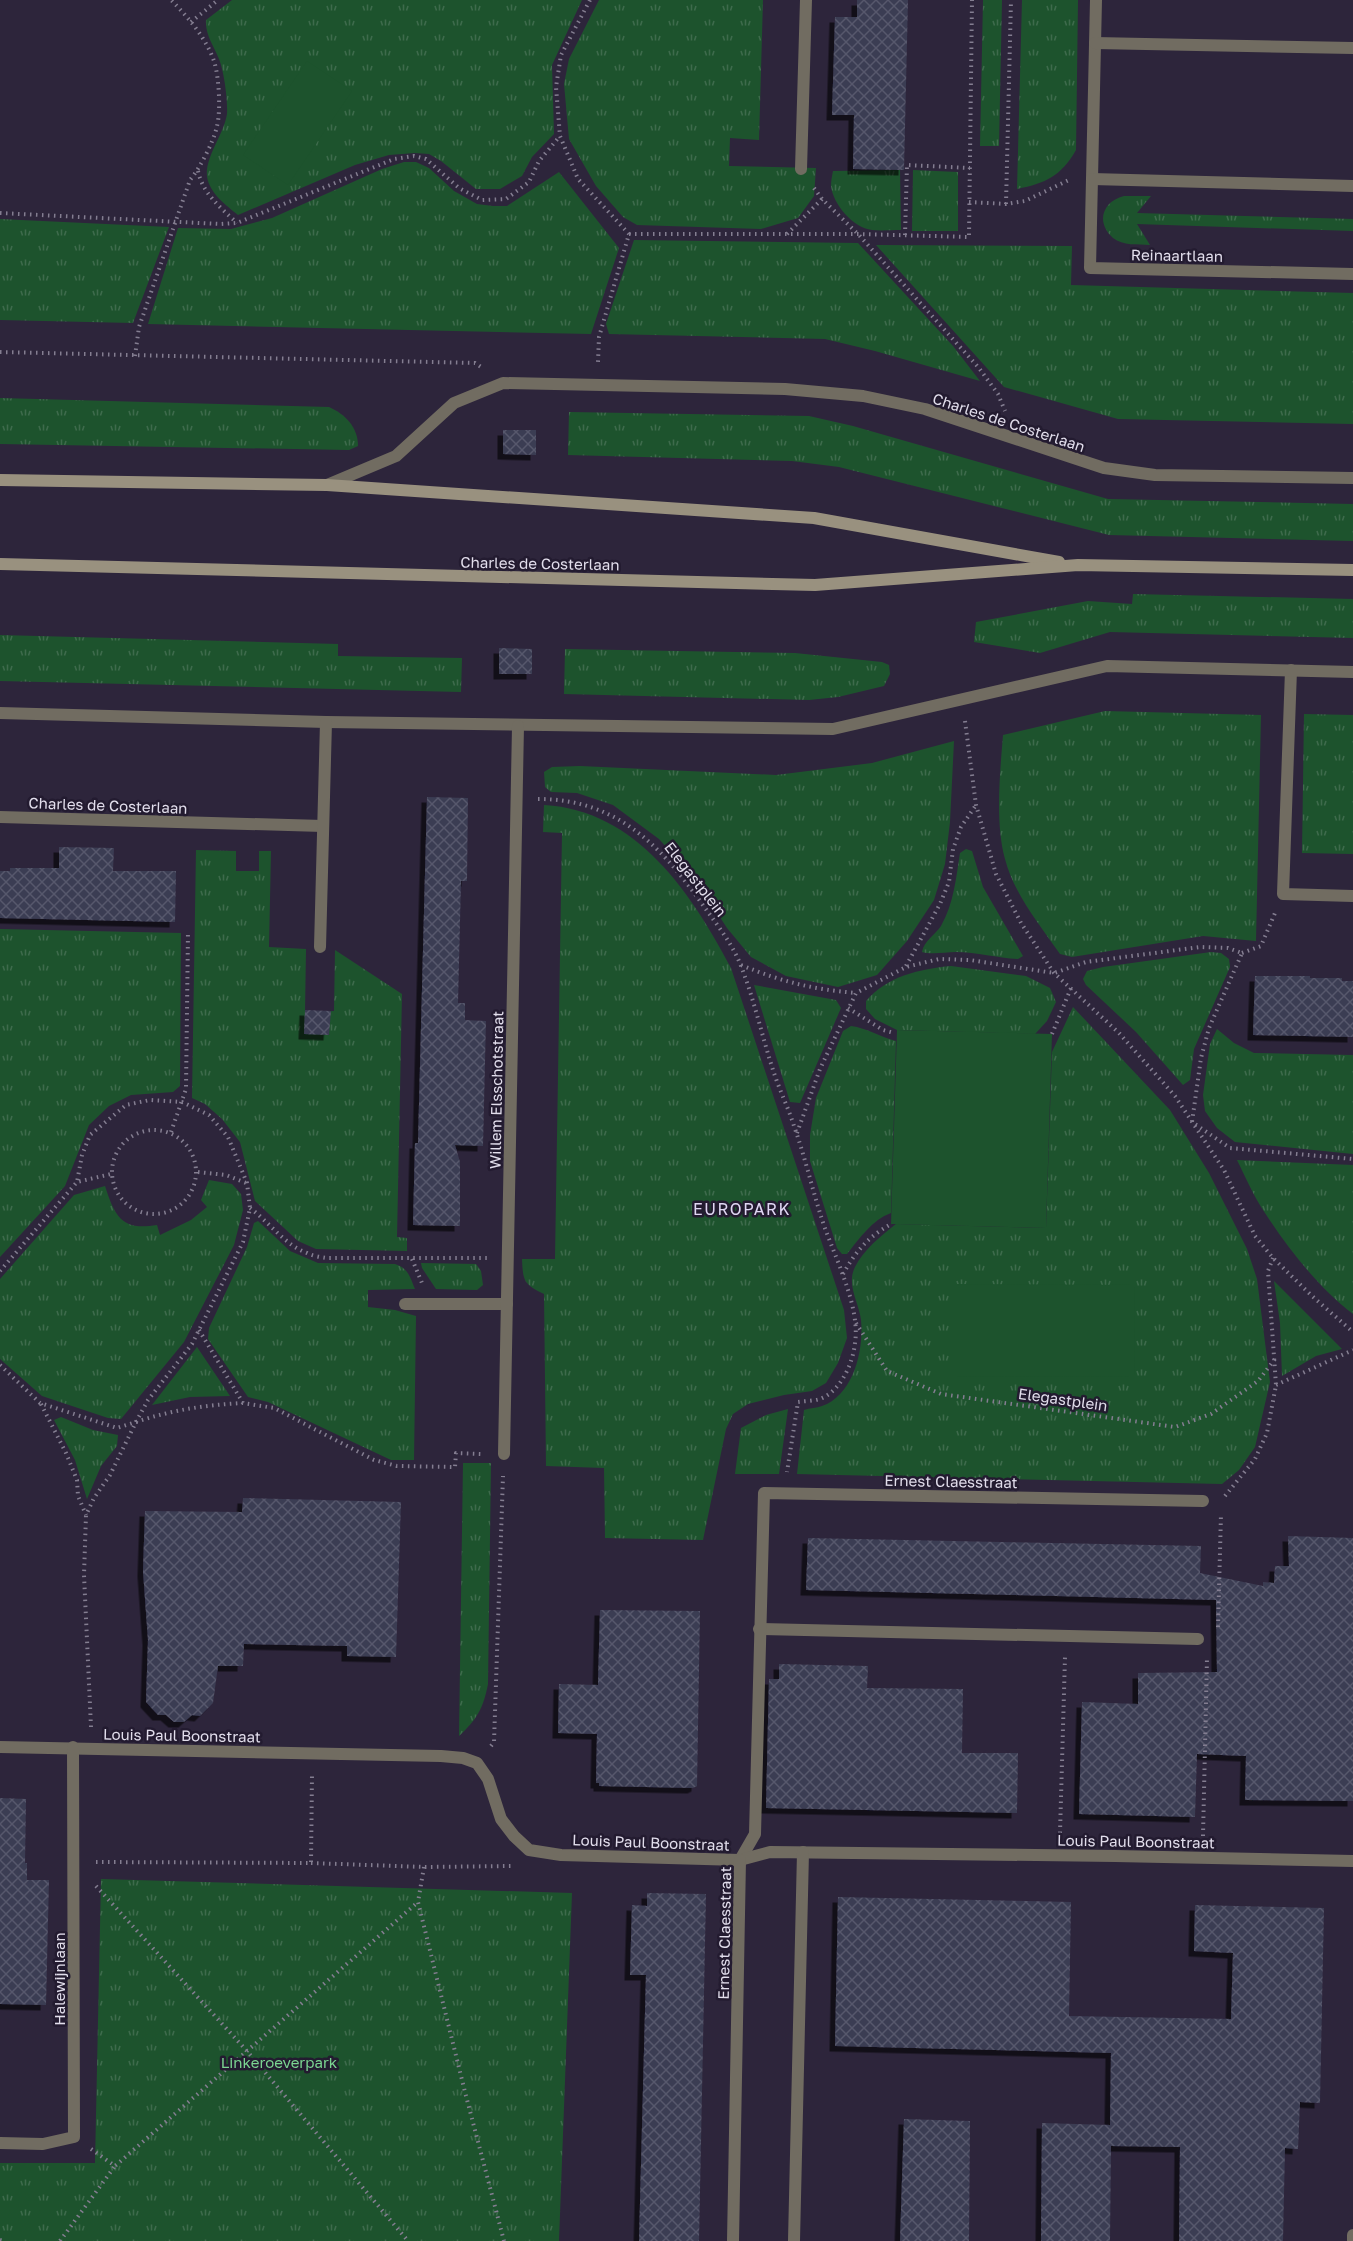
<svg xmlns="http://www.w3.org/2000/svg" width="1353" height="2241" viewBox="0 0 1353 2241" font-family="'Golos Text',sans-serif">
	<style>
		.grass { fill: url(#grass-tufts) }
		.garden { fill: #1d532d }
		.building { fill: url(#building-cross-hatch); filter: url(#shadow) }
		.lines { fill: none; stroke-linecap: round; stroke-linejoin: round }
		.path { stroke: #847e91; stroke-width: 4; stroke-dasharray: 1.5 4.5; stroke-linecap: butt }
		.lane { stroke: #716c61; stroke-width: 12 }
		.street { stroke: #716c61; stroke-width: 12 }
		.secondary { stroke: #99917f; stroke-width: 12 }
		.labels { text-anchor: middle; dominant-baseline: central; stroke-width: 5; stroke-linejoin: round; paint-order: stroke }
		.street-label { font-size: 15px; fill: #e2deec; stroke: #231b30 }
		.park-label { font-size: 15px; fill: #7bd591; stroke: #231b30 }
		.neighbourhood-label { font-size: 16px; letter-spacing: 1.5px; fill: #e0d7f3; stroke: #231b30 }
	</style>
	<defs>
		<pattern id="grass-tufts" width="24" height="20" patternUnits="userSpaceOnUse" patternTransform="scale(1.5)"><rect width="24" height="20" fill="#1d532d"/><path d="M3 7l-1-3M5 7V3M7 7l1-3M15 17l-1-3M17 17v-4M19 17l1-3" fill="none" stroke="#3e6b4c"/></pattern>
		<pattern id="building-cross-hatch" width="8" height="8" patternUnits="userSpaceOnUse" patternTransform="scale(1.5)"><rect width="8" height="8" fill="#3b3c53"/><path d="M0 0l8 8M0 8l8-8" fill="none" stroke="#57586c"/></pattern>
		<filter id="shadow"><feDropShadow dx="-5.5" dy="5.5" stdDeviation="0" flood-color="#0009"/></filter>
	</defs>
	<rect width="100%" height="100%" fill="#2d253b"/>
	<!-- grass -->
	<g class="grass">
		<path d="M232,0H582L552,65L554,134L532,157L522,176L500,189H476L441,161L429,154L415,153L389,155L355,165L238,215C226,205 209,193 207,176C205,157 224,134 227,114C228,101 224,71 219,59C214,46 205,35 206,20Z"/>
		<polygon points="599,0 763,0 759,140 730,138 729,166 816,168 814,196 798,218 761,229 637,225 623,217 596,186 569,139 564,84 569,59"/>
		<polygon points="983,0 1002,0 999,146 980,146"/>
		<path d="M1022,0H1078L1076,150C1061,176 1046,183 1017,189Z"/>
		<polygon points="404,162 416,162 429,168 454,191 477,204 493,206 507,206 559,172 619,248 591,334 148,324 178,228 231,229 272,218 382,169"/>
		<path d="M900,170L901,230C892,230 881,231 872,230C853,228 833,204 831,186C831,181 832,176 833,171Z"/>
		<polygon points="913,170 958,172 958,231 912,231"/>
		<path d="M1124,196H1151L1137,213L1353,219V231L1137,224L1150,245C1138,244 1123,246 1113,238C1095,222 1103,201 1124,196Z"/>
		<polygon points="0,219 169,227 133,323 0,320"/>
		<polygon points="634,240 858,243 953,346 980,381 875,351 825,339 609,334 606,324"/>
		<polygon points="876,245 1072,246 1071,285 1353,293 1353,424 1118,419 1004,387"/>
		<path d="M0,398L329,407C345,414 358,427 358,446L349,450L0,444Z"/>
		<polygon points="569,412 809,416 853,426 1108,499 1353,504 1353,541 1109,535 839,467 792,461 568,455"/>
		<polygon points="1133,594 1353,599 1353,638 1110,632 1040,653 974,642 976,622 1088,601 1132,604"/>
		<polygon points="0,635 338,644 338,656 462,658 461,692 0,681"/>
		<polygon points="565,649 795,653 882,662 889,665 890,674 884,686 838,697 809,700 564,694"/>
		<path d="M1105,711L1261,715L1256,941L1203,936L1072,957L1060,954C1040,925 1014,894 1005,859C995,823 1000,773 1003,735Z"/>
		<polygon points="1304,714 1353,715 1353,854 1302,853"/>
		<polygon points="954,741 950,822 945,864 934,900 907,941 877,975 838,987 786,976 751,957 727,928 697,882 659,839 613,805 577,793 551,792 545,787 544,772 552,767 580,766 776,775 872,763"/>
		<path d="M544,805C637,810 692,894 731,968L844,1310L847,1338L838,1363L826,1383L812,1391L784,1395L748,1404L733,1414L726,1429L703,1540L605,1538L604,1468L546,1466L544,1294C524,1284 523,1282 522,1259H555L562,833L543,832Z"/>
		<path d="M966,849L972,851L983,887L1023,956L1018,959C997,958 977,952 956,952C944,952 933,955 922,952C924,941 935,935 941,926C954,903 956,878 960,853Z"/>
		<polygon points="196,850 236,851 236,871 259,871 259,851 271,851 269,947 306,949 305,1012 334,1011 335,950 402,994 397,1237 407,1238 407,1251 316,1249 298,1241 255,1201 240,1142 222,1119 205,1104 192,1098"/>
		<polygon points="0,929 181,933 180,1086 173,1092 131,1095 109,1106 89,1125 65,1186 0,1257"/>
		<polygon points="1211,952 1221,953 1229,959 1230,967 1194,1049 1190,1080 1183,1085 1136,1032 1086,985 1083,979 1087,971 1103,967"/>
		<path d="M951,966L1026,976L1050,988L1056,1002L1047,1021L1035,1034L897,1030L875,1019L866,1009V1001C887,976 920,969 951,966Z"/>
		<polygon points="754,985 836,1000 841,1008 800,1103 790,1102"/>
		<path d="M1073,1007L1170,1110L1209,1173L1247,1249L1257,1279L1270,1382L1255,1447L1239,1470L1222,1484L797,1474L804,1410C810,1408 817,1408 822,1406C854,1395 864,1349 861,1320C859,1302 846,1285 855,1267C864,1249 881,1236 896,1224L1046,1228L1052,1052Z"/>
		<path d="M851,1026C867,1028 880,1037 896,1041L891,1213C872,1220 860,1238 847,1254H842L837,1248L810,1161V1135L816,1098L843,1031Z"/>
		<polygon points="1217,1029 1234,1043 1254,1053 1353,1055 1353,1154 1235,1142 1217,1128 1205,1111 1203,1095 1210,1044"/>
		<path d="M1237,1160L1353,1165V1314C1319,1288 1289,1250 1265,1213C1254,1197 1246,1178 1237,1160Z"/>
		<path d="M209,1180L232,1184L241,1194L243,1210L234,1245L184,1342L121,1419L108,1418L42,1396L0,1359V1279L74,1195L105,1186C115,1217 122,1231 157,1225L160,1235L191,1220L207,1207L201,1200Z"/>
		<path d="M258,1221L290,1251L318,1263L395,1264C408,1268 410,1277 415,1289L368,1290V1307L395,1310L416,1316L414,1460H391L268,1402L248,1397L208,1339L209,1328L247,1247L254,1223Z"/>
		<polygon points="421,1263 476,1264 481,1271 483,1285 477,1290 436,1289 422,1268"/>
		<polygon points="1274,1281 1342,1349 1316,1356 1282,1376 1280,1323"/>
		<polygon points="197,1347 230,1396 190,1397 152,1405"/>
		<polygon points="788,1409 779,1474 735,1474 741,1428 766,1415"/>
		<polygon points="61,1417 93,1430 118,1435 117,1446 101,1466 87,1499 75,1460 54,1420"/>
		<path d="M463,1463H491L488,1684C483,1709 477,1719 459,1736Z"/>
		<polygon points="101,1879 572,1893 559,2241 0,2241 0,2163 95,2163"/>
	</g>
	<!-- garden -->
	<g class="garden">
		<polygon points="307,61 352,91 288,185 243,155"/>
		<polygon points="897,1030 1052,1034 1046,1228 891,1224"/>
		<polygon points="950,1284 1135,1285 1134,1377 950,1376"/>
	</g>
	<!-- building -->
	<g class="building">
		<polygon points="857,0 908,0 904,170 853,169 854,115 832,115 835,17 857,17"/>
		<polygon points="503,430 536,430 536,455 503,454"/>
		<polygon points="499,648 532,649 532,674 499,674"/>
		<polygon points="427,797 468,798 467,881 461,881 458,1003 465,1003 465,1020 486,1021 483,1146 455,1145 460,1162 460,1226 413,1225 415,1143 418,1143"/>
		<polygon points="59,847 114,848 113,871 176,871 175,922 0,918 0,871 10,871 10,868 59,868"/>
		<polygon points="1255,976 1310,976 1310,978 1342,978 1342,981 1353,981 1353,1037 1253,1035"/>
		<polygon points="305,1010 331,1011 329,1035 304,1034"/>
		<polygon points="243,1498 401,1502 396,1657 347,1656 347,1646 244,1644 243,1666 218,1666 213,1703 200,1716 192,1715 184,1722 174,1722 166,1715 158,1715 146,1702 148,1640 143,1571 145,1511 242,1512"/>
		<polygon points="1288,1536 1353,1538 1353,1801 1245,1800 1246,1756 1197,1754 1195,1817 1079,1814 1082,1702 1138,1704 1138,1673 1217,1672 1216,1600 806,1590 808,1538 1201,1546 1200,1573 1263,1586 1263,1582 1274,1583 1275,1566 1289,1566"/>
		<polygon points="600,1610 700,1611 697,1786 693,1788 599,1786 599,1783 596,1783 597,1734 558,1733 559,1684 598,1685"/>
		<polygon points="779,1664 868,1666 867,1688 963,1689 962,1753 1018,1753 1017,1813 766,1808 769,1679 779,1679"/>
		<polygon points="0,1798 26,1799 25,1863 27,1863 27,1880 49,1880 46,2005 0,2004"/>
		<polygon points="647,1893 706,1894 699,2241 639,2241 646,1975 630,1975 632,1905 647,1906"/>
		<polygon points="838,1897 1071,1902 1069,2016 1231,2019 1233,1953 1194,1951 1195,1905 1324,1908 1320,2103 1300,2102 1298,2149 1285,2148 1283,2241 1179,2241 1180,2147 1111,2146 1110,2241 1041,2241 1042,2123 1110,2125 1111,2053 835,2046"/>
		<polygon points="904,2119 970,2121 969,2241 900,2241"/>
	</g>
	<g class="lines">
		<!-- path -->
		<g class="path">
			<polyline points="590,0 561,55 556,87 560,136 578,179 629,234 599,337 598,362"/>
			<polyline points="191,22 218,0"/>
			<path d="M198,171C203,194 220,207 237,223"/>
			<polyline points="814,188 822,199 858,234 979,368 998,394 1005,411"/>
			<polyline points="969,202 1006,204 1025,201 1071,179"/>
			<polyline points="1006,204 1011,0"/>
			<polyline points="0,213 220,224 237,223 394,159 414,156 426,159 459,188 482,200 506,199 529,182 539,161 560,136"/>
			<polyline points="629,234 858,234 969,237 972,0"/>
			<polyline points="787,234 822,199"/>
			<polyline points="905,235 907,165 970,168"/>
			<polyline points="0,352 475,363 481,367"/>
			<path d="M135,356L139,327L190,180C200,168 214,141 217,126C221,111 219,76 214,61C206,38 188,17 171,0"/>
			<polyline points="965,721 976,805 996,874 1021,923 1054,973 1119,1033 1175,1096 1224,1170 1255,1236 1273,1258 1312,1296 1353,1332"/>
			<path d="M538,799C618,799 662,847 705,908C718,926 733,945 741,966C754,999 762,1036 773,1070C779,1089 788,1107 794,1126C804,1154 811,1184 820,1213C831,1251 861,1304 855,1343C853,1363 841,1391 820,1399C813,1401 805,1401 798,1402L787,1472"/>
			<polyline points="1242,953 1261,946 1275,913"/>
			<path d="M741,965C783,982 811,989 856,993"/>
			<polyline points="906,966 940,904 949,882 953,849 961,827 976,805"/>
			<polyline points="848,1008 883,1030 894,1033"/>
			<polyline points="1052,1034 1071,988"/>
			<circle cx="154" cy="1172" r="42"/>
			<polyline points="171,1132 186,1089 188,931"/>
			<polyline points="797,1133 820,1069 856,993 906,967 939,959 970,960 1054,973 1086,962 1200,947 1228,948 1242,953 1209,1028 1201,1058 1192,1122 1230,1148 1353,1159"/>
			<polyline points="198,1172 226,1175 246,1183"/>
			<path d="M250,1208C269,1222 285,1245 307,1253C313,1256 320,1257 326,1258H487"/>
			<polyline points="412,1259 422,1283"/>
			<polyline points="0,1271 77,1182 111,1174"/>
			<path d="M843,1274C856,1251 868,1237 891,1224"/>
			<polyline points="856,1323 887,1371 941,1394 1175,1427 1211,1414 1258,1381 1275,1359"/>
			<polyline points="199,1330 243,1403 274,1408 374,1460 397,1466 455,1467 456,1453 482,1454"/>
			<polyline points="0,1365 40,1403 117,1428 136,1422 148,1400 192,1344 243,1242 250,1208 247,1183 228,1137 209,1115 182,1102 150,1100 126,1105 90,1135 82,1155 77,1182"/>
			<polyline points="1276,1385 1353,1350"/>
			<polyline points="41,1404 66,1453 77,1480 78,1496 86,1515"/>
			<polyline points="1225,1496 1255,1459 1267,1433 1276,1385 1268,1271 1273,1258"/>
			<polyline points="1218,1627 1221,1514"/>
			<path d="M91,1727L84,1575L86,1515L94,1498L110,1475L136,1422C172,1410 205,1405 243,1403"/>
			<polyline points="491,1746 494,1742 503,1476"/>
			<polyline points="1060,1833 1065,1657"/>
			<polyline points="1203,1836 1207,1658"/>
			<polyline points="96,1862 311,1863 312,1774"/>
			<polyline points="311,1863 424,1867 514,1866"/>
			<polyline points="424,1867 418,1902 465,2092 504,2241"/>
			<polyline points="96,1886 246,2050 408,2241"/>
			<polyline points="91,2149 115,2166 418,1902"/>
			<polyline points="0,2240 4,2241"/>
			<polyline points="60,2241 115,2166"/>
		</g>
		<!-- lane -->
		<g class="lane">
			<polyline points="405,1304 507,1304"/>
			<polyline points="759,1629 1198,1639"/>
			<polyline points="740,1860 755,1834 764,1493 1203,1501"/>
		</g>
		<!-- street -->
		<g class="street">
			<polyline points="1096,0 1090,268 1353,274"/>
			<polyline points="1095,43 1353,48"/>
			<polyline points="801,169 806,0"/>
			<polyline points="1092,179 1353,186"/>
			<polyline points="327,485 396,456 454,403 503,383 785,389 863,396 925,409 1104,468 1155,475 1353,478"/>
			<polyline points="1291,670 1283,894 1353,896"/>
			<polyline points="0,713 326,722 833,729 1107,666 1353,672"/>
			<polyline points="0,817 323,826"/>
			<polyline points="320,947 326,722"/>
			<polyline points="504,1454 518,726"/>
			<polyline points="0,1747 441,1756 463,1758 477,1763 488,1779 501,1819 514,1836 529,1850 561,1855 740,1860 770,1852 1115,1856 1353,1861"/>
			<polyline points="0,2143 43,2144 74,2137 73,1747"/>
			<polyline points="733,2241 740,1860"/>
			<polyline points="794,2241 803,1852"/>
			<polyline points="1353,2241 1353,2235"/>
		</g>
		<!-- secondary -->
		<g class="secondary">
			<polyline points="0,480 327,485 814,518 1059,562"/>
			<polyline points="0,564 815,585 1078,565 1353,570"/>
		</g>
	</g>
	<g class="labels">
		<!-- street labels -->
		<g class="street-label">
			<text transform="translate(1177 255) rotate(1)">Reinaartlaan</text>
			<text transform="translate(1009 422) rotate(18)">Charles de Costerlaan</text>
			<text transform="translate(540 563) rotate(1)">Charles de Costerlaan</text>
			<text transform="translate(108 805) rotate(2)">Charles de Costerlaan</text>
			<text transform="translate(696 879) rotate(52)">Elegastplein</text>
			<text transform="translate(496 1090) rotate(-89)">Willem Elsschotstraat</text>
			<text transform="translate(1063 1399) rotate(8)">Elegastplein</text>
			<text transform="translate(951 1481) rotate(1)">Ernest Claesstraat</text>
			<text transform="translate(182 1735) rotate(1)">Louis Paul Boonstraat</text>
			<text transform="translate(1136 1841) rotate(1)">Louis Paul Boonstraat</text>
			<text transform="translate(651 1842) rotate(2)">Louis Paul Boonstraat</text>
			<text transform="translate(724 1933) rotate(-89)">Ernest Claesstraat</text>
			<text transform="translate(59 1979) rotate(-90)">Halewijnlaan</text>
		</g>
		<!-- park labels -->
		<g class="park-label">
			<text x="279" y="2062">Linkeroeverpark</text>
		</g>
		<!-- neighbourhood labels -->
		<g class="neighbourhood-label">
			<text x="742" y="1209">EUROPARK</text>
		</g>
	</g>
</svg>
